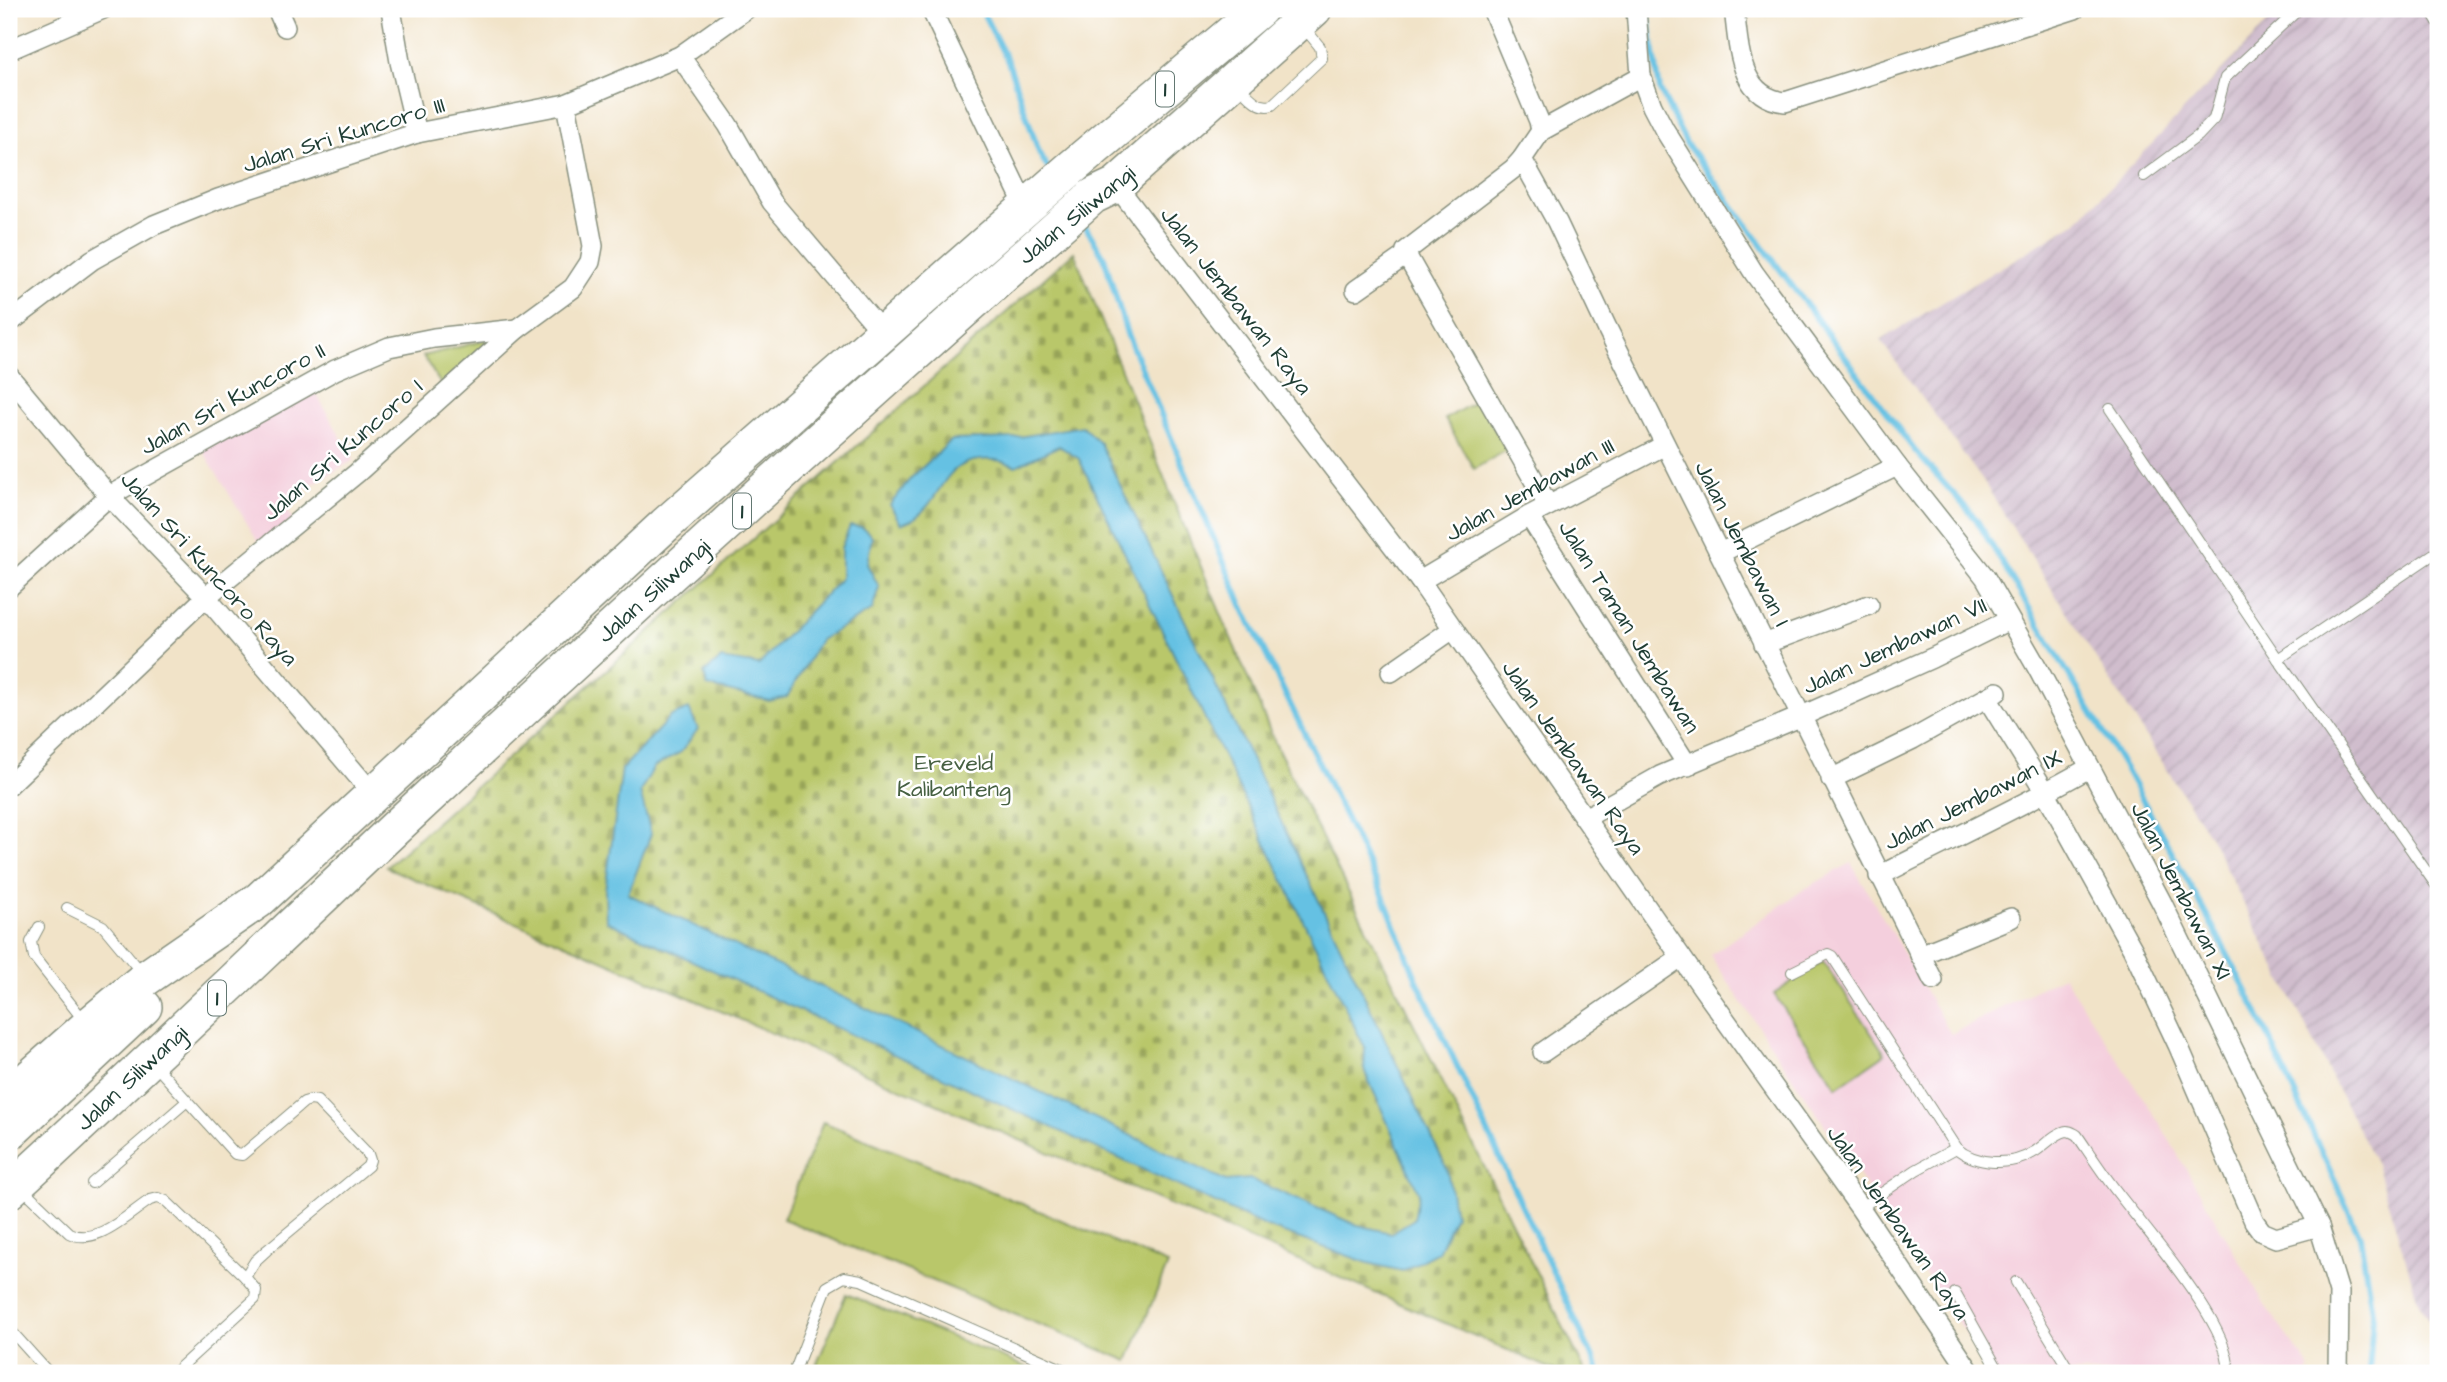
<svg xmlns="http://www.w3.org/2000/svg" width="2447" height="1382" viewBox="0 0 2447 1382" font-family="'Architects Daughter',sans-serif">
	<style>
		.built { fill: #f4cfdd }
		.industrial { fill: url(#industrial-furrows) }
		.green { fill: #b9c76a; stroke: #6c824f; stroke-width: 2 }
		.cemetery { fill: url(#cemetery-stones); stroke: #6c824f; stroke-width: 2 }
		.water { fill: #65c1e3; stroke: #427f8c; stroke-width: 2 }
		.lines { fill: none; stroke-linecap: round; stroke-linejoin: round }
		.stream { stroke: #65c1e3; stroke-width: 6 }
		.lane-casing { stroke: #88907e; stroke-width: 12 }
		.street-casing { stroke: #88907e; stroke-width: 22 }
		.highway-casing { stroke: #88907e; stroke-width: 38 }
		.lane { stroke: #fff; stroke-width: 10 }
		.street { stroke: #fff; stroke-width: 19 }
		.highway { stroke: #fff; stroke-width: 35 }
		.labels { text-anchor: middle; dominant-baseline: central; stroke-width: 5; stroke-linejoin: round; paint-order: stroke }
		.shield { fill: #fff; stroke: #627771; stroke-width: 2 }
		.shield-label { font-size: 21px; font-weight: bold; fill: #1f3d34 }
		.street-label { font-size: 23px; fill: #1f3d34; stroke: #fff }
		.park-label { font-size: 23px; fill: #466042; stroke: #fff }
	</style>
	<defs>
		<pattern id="industrial-furrows" width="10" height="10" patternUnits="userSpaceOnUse" patternTransform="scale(1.75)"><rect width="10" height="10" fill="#d0bdcd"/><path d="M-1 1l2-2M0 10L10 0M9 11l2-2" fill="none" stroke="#b2a3b1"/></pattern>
		<pattern id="cemetery-stones" width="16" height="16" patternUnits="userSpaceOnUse" patternTransform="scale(1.75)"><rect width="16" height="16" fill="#b9c76a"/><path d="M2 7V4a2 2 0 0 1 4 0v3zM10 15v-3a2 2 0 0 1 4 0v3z" fill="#96a358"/></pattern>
	</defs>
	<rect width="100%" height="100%" fill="#fff"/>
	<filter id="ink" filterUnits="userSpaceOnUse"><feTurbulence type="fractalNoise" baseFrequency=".0143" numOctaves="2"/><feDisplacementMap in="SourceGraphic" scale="14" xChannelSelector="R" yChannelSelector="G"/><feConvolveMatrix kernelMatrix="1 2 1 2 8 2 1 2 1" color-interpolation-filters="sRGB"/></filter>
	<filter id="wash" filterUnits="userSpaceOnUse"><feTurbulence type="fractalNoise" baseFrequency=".00686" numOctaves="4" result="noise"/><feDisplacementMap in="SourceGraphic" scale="28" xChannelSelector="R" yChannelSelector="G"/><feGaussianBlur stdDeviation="1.57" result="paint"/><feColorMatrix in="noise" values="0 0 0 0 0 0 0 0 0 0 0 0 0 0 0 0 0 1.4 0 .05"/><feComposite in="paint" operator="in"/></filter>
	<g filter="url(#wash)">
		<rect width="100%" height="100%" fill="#f1e3c8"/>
		<!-- built -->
		<g class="built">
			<polygon points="312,386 354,460 283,501 294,521 259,543 202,449"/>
			<polygon points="1851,863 1951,1034 2063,976 2159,1122 2268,1310 2310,1368 2307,1373 1992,1373 1710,955 1803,890"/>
		</g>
		<!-- industrial -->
		<polygon class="industrial" points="2281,9 2438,9 2438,1333 2419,1303 2377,1167 2210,837 1983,481 1880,340 2077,222"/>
		<!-- green -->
		<g class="green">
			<polygon points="494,338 442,386 423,356"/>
			<polygon points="1478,400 1507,450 1474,469 1445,419"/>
			<polygon points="1823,961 1885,1054 1837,1087 1774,994"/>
			<polygon points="823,1122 1168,1264 1128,1361 783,1219"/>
			<polygon points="846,1294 1040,1373 813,1373"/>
		</g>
		<!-- cemetery -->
		<polygon class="cemetery" points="1074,252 1173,500 1275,743 1586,1373 1561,1373 386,867"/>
		<!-- water -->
		<g class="water">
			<path d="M1082,426L1100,443L1447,1169L1455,1215L1438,1252L1402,1271L1368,1263L1267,1227L606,921L605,890L622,769L671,716L689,709L698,729L681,752L654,767L640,792L651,834L628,894L1226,1181L1250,1179L1354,1224L1391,1233L1414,1219L1419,1193L1364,1070L1365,1048L1079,459L1059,446L1016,466C1002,461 994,458 979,460C942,464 942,498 916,517C912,520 906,522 901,524L890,505L911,478L952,440L1013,438Z"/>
			<polygon points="850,526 862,527 872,536 867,564 879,587 872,610 820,640 787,697 769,701 707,686 704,673 721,659 759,665 841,578 841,548"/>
		</g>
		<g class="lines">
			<!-- stream -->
			<g class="stream">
				<polyline points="981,9 1008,62 1040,155 1050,171"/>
				<polyline points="1647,9 1660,90 1686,143 1915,451 1976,519 2127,772 2206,914 2256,1009 2360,1236 2373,1318 2369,1373"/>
				<polyline points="1082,221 1104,257 1127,334 1242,605 1382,893 1416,978 1600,1373"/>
			</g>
		</g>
	</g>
	<g filter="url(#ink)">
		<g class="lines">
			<!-- lane casing -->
			<g class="lane-casing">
				<g id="lane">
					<polyline points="2430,9 2438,22"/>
					<path d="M1237,84C1246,93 1258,110 1272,105L1322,58L1320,47L1302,25"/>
					<polyline points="2144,176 2198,136 2214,119 2225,78 2299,9"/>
					<polyline points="2110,409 2278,659"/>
					<polyline points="2438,551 2278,659 2438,888"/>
					<polyline points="67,908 103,926 142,973"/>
					<polyline points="39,927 31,942 34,957 85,1022"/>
					<path d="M1792,972L1828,954L1832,956L1956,1148C1976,1165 2011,1167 2034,1152C2043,1147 2056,1132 2067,1131C2071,1131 2073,1133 2077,1135C2088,1151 2099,1168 2111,1184C2139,1223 2234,1327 2228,1373"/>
					<polyline points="154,1064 235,1154 242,1155 304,1102 311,1100 317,1101 368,1154 370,1160 368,1166 267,1250 255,1261 245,1277 256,1290 255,1299 174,1373"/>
					<polyline points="92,1183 186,1102"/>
					<path d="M21,1187L69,1233C96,1247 128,1214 150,1200L158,1198L166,1201L245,1277"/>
					<polyline points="1860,1208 1916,1170 1956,1148"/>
					<polyline points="2016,1282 2071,1373"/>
					<polyline points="1955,1293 2000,1373"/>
					<polyline points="9,1332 13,1333 49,1373"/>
					<polyline points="794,1373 827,1287 844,1277 861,1280 1071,1373"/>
				</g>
			</g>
			<!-- street casing -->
			<g class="street-casing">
				<g id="street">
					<polyline points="277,9 285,27"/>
					<polyline points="391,9 400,62 417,133"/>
					<polyline points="931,9 1026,208"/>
					<polyline points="1492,9 1539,121 1541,131"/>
					<polyline points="1636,9 1641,76 1652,106 1664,129 1754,273 1897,466 1985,577 2038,669 2162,903 2319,1226 2339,1292 2338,1373"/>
					<path d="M1734,9C1739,45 1738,97 1785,102L2075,9"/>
					<polyline points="9,50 103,9"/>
					<polyline points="680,56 728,125 772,202 882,332"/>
					<polyline points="1522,159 1557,222 1607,328 1933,980"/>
					<polyline points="1116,185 1420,581 1702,987 1860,1208 1971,1373"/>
					<polyline points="1356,290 1406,255"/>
					<polyline points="9,323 92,260 154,225 218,199 417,133 566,104 680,56 746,9"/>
					<polyline points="9,376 109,496 206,597 373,794"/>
					<polyline points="1548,505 1408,258 1406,251 1513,169 1522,159 1541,131 1641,76"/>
					<polyline points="1529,516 1688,766"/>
					<polyline points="1720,553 1897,466"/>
					<polyline points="1420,581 1529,516 1665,445"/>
					<polyline points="9,587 109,496 335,370 389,347 434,338 517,329"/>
					<polyline points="1764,644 1869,605"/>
					<polyline points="1391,672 1453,629"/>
					<polyline points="1987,698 2046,793 2133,950 2178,1045 2254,1221 2262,1232 2276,1238 2319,1226"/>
					<polyline points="1831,779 1913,739 1997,692"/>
					<polyline points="9,785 206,597 357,473 517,329 573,288 590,262 593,246 566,104"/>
					<polyline points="1585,818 1660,776 1802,716 1932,658 2009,620"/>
					<path d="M1879,876C1949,840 2021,807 2089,768"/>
					<polyline points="1920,955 2011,918"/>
					<polyline points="1543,1052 1681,957"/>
				</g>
			</g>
			<!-- highway casing -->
			<g class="highway-casing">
				<g id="highway">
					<polyline points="9,1096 88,1026 146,978 259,900 665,525 1070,169 1260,9"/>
					<polyline points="9,1133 144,1007"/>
					<path d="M9,1191C149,1063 285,931 424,801C644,597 867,395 1093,196L1116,185L1314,9"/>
				</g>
			</g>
			<!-- lane -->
			<use href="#lane" class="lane"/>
			<!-- street -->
			<use href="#street" class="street"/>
			<!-- highway -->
			<use href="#highway" class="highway"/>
		</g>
	</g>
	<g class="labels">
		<!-- shield labels -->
		<g class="shield">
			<rect x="1156" y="71.5" width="18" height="35" rx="5"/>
			<rect x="733" y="493.5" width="18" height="35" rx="5"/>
			<rect x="208" y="980.5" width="18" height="35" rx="5"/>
		</g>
		<g class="shield-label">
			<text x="1165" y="89">1</text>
			<text x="742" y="511">1</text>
			<text x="217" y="998">1</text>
		</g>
		<!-- street labels -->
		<g class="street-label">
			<text transform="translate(344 135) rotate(-17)">Jalan Sri Kuncoro III</text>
			<text transform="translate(1077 215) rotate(-39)">Jalan Siliwangi</text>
			<text transform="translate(1236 301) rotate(52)">Jalan Jembawan Raya</text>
			<text transform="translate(233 399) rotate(-29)">Jalan Sri Kuncoro II</text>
			<text transform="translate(343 450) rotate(-41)">Jalan Sri Kuncoro I</text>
			<text transform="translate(1530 490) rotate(-29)">Jalan Jembawan III</text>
			<text transform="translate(1742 544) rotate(63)">Jalan Jembawan I</text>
			<text transform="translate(209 569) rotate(48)">Jalan Sri Kuncoro Raya</text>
			<text transform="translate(654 591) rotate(-42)">Jalan Siliwangi</text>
			<text transform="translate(1629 627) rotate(58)">Jalan Taman Jembawan</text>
			<text transform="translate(1895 646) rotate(-25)">Jalan Jembawan VII</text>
			<text transform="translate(1573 758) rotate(55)">Jalan Jembawan Raya</text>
			<text transform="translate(1973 800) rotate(-27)">Jalan Jembawan IX</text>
			<text transform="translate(2181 891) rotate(63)">Jalan Jembawan XI</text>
			<text transform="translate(132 1078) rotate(-43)">Jalan Siliwangi</text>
			<text transform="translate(1898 1223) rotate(55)">Jalan Jembawan Raya</text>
		</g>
		<!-- park labels -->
		<g class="park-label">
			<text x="954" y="763">Ereveld<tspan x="954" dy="26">Kalibanteng</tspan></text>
		</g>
	</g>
	<!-- margin -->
	<rect width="2447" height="1382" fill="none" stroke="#fff" stroke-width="35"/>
</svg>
